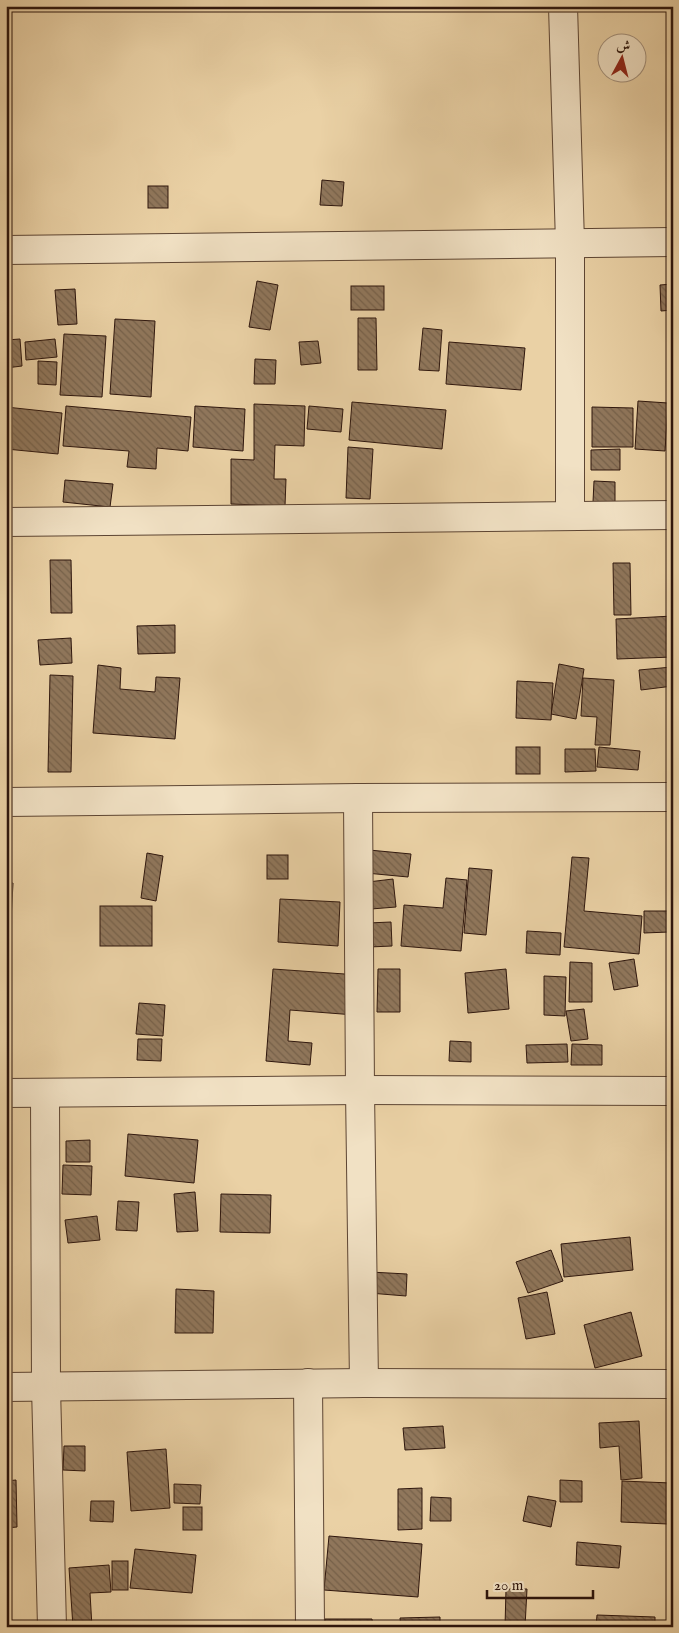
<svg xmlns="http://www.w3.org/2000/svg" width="679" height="1633" viewBox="0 0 679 1633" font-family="'IM FELL English',Amiri,serif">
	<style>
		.building { fill: url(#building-back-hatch); stroke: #2e160d }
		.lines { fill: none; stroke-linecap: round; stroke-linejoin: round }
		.minor-casing { stroke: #5d4533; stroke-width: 30 }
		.minor { stroke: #f1e1c4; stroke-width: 28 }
	</style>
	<defs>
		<pattern id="building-back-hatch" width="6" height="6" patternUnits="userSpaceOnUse" patternTransform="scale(1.25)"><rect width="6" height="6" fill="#90775c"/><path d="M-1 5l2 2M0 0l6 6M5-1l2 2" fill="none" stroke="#76614a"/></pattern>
	</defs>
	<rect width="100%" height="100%" fill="#ead1a5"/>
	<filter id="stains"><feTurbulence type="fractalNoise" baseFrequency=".004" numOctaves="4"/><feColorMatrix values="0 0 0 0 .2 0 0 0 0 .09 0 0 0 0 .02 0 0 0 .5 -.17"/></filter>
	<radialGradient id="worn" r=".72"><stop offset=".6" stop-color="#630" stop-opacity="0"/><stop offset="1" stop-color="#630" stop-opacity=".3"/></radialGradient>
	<!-- building -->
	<g class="building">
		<polygon points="322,180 344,182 342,206 320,205"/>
		<rect x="148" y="186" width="20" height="22"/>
		<polygon points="257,281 278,285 270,330 249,327"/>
		<polygon points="673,284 673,310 661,311 660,285"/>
		<rect x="351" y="286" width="33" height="24"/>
		<polygon points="75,289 77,324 58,325 55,290"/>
		<polygon points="358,318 376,318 377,370 358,370"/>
		<polygon points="115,319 155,321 151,397 110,394"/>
		<polygon points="423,328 442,330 439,371 419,370"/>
		<polygon points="64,334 106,336 102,397 60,395"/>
		<polygon points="20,339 22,366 6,368 6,340"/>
		<polygon points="55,339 57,357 26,360 25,342"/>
		<polygon points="318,341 321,363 301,365 299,342"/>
		<polygon points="449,342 525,348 521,390 446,384"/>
		<polygon points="255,359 276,360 275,384 254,384"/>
		<polygon points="38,361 57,362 56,385 38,384"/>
		<polygon points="638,401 668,403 665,451 635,449"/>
		<polygon points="352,402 446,410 442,449 349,440"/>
		<polygon points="254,404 305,406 304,446 275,445 274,479 286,479 285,506 231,504 231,459 254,460"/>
		<polygon points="66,406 191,417 188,451 157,448 156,469 127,467 129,451 63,446"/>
		<polygon points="195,406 245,409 243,451 193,447"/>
		<polygon points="309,406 343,409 341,432 307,429"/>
		<polygon points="6,407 62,413 58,454 6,449"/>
		<polygon points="592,407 633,408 633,447 592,447"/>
		<polygon points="348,447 373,449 370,499 346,498"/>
		<polygon points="620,449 620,470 591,470 591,450"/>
		<polygon points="673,451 673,500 669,499"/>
		<polygon points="65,480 113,484 110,507 63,502"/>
		<polygon points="594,481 615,482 615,503 593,502"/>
		<polygon points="50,560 71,560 72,613 51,613"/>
		<polygon points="613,563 630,563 631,615 614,615"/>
		<polygon points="673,616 673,657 617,659 616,619"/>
		<polygon points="175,625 175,653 138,654 137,626"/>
		<polygon points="71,638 72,663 40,665 38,640"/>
		<polygon points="559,664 584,669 576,719 551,714"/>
		<polygon points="98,665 121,668 120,689 155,692 156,677 180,678 175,739 93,733"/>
		<polygon points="672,667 673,686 641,690 639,670"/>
		<polygon points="50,675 73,676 71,772 48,772"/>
		<polygon points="583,678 614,680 610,745 595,745 597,717 581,716"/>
		<polygon points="517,681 553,683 551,720 516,718"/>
		<rect x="516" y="747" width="24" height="27"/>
		<polygon points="599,747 640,751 638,770 597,767"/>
		<polygon points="565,749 595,749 596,771 565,772"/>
		<polygon points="369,850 411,854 408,877 366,873"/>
		<polygon points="147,853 163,856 156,901 141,898"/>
		<rect x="267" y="855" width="21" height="24"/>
		<polygon points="572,857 589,858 584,911 642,916 639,954 564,947"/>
		<polygon points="469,868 492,870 486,935 464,933"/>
		<polygon points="446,878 467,880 461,951 401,946 404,905 443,908"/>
		<polygon points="393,879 396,907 371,909 368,882"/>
		<polygon points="6,883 13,883 10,939 6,938"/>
		<polygon points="280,899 340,902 338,946 278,942"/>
		<rect x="100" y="906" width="52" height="40"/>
		<polygon points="644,911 669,911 669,932 644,933"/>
		<polygon points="391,922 392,946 369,947 368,923"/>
		<polygon points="527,931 561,933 560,955 526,953"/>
		<polygon points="634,959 638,986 614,990 609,963"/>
		<polygon points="570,962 592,963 592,1002 569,1002"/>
		<polygon points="273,969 359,975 355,1015 290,1010 288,1041 312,1043 310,1065 266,1061"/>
		<polygon points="378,969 400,969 400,1012 377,1012"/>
		<polygon points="506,969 509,1009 468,1013 465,973"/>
		<polygon points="544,976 566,977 565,1016 544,1015"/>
		<polygon points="139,1003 165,1005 163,1036 136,1034"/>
		<polygon points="584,1009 588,1039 571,1041 566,1011"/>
		<polygon points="138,1039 162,1039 161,1061 137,1060"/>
		<polygon points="450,1041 471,1042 471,1062 449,1061"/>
		<polygon points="567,1044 568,1062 527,1063 526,1045"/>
		<polygon points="572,1044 602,1045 602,1065 571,1065"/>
		<polygon points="128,1134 198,1140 194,1183 125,1176"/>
		<polygon points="90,1140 90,1162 66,1162 66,1141"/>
		<polygon points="63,1165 92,1166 91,1195 62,1194"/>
		<polygon points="195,1192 198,1231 177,1232 174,1194"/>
		<polygon points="221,1194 271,1195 270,1233 220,1232"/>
		<polygon points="118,1201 139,1202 137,1231 116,1230"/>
		<polygon points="6,1207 10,1207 8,1239 6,1239"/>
		<polygon points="97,1216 100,1240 68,1243 65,1220"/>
		<polygon points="630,1237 633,1270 564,1277 561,1244"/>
		<polygon points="551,1250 563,1281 528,1293 516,1262"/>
		<polygon points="370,1272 407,1274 406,1296 369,1293"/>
		<polygon points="176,1289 214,1291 213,1333 175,1333"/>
		<polygon points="547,1292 555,1334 526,1339 518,1298"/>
		<polygon points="631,1312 642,1356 595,1368 584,1325"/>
		<polygon points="639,1421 642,1478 621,1480 619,1446 600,1448 599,1423"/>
		<polygon points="443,1426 445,1448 405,1450 403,1428"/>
		<polygon points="64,1446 85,1446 85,1471 63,1470"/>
		<polygon points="166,1449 170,1508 131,1511 127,1452"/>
		<polygon points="16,1480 17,1527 6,1528 6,1481"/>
		<polygon points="560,1480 582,1481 582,1502 560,1502"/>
		<polygon points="622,1481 671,1483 668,1524 621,1522"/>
		<polygon points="174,1484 201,1485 200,1504 174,1503"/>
		<polygon points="422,1488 422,1529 398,1530 398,1489"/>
		<polygon points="528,1496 556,1501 551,1527 523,1521"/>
		<polygon points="431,1497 451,1498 451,1521 430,1521"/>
		<polygon points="91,1501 114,1501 113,1522 90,1521"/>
		<rect x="183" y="1507" width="19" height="23"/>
		<polygon points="329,1536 422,1544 418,1597 324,1590"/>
		<polygon points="577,1542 621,1546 619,1568 576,1565"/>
		<polygon points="135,1549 196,1555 192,1593 130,1588"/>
		<rect x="112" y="1561" width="16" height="29"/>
		<polygon points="109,1565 111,1592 90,1593 92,1627 73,1627 69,1568"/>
		<polygon points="506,1589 527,1589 525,1627 505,1627"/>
		<polygon points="597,1615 655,1617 655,1627 596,1627"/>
		<polygon points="440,1617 440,1627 401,1627 400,1618"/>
		<polygon points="325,1619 372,1619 373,1627 325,1627"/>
		<rect x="143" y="1625" width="32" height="2"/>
	</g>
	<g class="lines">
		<!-- minor casing -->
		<g class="minor-casing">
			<g id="minor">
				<polyline points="563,6 570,243 570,516"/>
				<polyline points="6,250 673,242"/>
				<polyline points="6,522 673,515"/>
				<polyline points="358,798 360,1090 364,1383"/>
				<polyline points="6,802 358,798 673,797"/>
				<polyline points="6,1093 360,1090 673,1091"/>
				<polyline points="45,1094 46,1387 52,1627"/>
				<polyline points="308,1383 310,1627"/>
				<polyline points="6,1387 364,1383 673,1384"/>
			</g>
		</g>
		<!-- minor -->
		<use href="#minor" class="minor"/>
	</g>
	<!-- margin -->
	<rect width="679" height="1633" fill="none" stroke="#ead1a5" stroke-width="25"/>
	<rect x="8" y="8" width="664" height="1618" fill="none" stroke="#2e160d" stroke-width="2.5"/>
	<rect x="12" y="12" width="654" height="1608" fill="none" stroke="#2e160d"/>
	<!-- north arrow -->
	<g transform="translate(622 58) rotate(7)"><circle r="24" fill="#f1e1c4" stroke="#a3907b"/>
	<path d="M0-4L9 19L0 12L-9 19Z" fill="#8f2418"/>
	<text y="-8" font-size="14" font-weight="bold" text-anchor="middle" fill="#2e160d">ش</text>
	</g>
	<!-- scale -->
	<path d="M487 1590v8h106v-8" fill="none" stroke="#2e160d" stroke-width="2.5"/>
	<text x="494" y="1590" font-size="15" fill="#2e160d" stroke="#f1e1c4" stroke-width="4" paint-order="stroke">20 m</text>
	<rect width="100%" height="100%" filter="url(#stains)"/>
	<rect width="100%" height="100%" fill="url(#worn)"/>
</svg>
